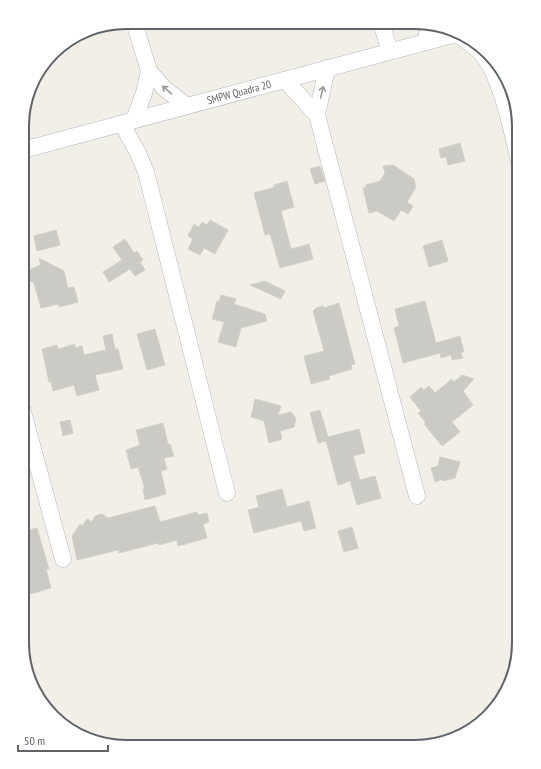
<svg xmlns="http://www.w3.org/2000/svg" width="541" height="769" viewBox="0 0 541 769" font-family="'PT Sans Narrow',sans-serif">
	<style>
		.building { fill: #cccac5; stroke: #d6d1c6 }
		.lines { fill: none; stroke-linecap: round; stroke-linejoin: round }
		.minor-casing { stroke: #b5b8bc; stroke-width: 17 }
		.minor { stroke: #fff; stroke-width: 16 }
		.oneway { stroke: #979a9d }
		.labels { text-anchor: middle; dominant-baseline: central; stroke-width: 3; stroke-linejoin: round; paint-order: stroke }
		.street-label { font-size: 11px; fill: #5f6368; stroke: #fff }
		.rim { fill: none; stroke: #5f6368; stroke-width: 2 }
	</style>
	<rect width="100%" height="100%" fill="#f1efe8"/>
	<!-- building -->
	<g class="building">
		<polygon points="460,143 465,161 448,165 446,157 441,158 439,149"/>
		<polygon points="393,165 414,179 416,187 407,202 413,206 408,214 401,210 394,221 377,211 369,213 363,188 366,188 366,185 380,181 385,173 383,166"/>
		<polygon points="320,166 325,181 315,184 310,169"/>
		<polygon points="287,181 294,207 281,211 291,249 309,244 313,259 280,268 270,234 265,235 254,193 275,187 274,185"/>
		<polygon points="210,220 228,230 215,254 204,248 200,255 188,249 193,239 188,236 194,224 199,227 202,222 207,225"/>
		<polygon points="56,230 60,245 37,251 34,236"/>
		<polygon points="125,239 134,253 137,251 143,260 140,262 145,270 135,276 130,269 109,282 103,272 122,260 113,247"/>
		<polygon points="442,240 448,261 429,267 423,246"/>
		<polygon points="39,258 64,271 68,288 74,287 78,302 59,307 58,304 41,308 34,283 26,279 31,269 41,265"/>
		<polygon points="265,281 285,291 281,299 250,285"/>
		<polygon points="221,295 236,299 234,304 265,314 267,321 241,328 236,347 218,342 224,322 212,319 217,301 219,302"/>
		<polygon points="425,301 436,343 460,336 464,352 461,352 463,358 452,360 451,355 441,358 440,353 403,363 394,328 399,326 395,309"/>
		<polygon points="339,303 355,364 351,365 352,369 329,376 330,379 311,384 304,356 324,351 313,311 316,308 323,306 324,308"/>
		<polygon points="155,329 165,365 147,370 137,334"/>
		<polygon points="112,334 115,349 118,349 123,369 95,375 99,390 77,396 74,385 53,391 51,381 49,382 42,349 57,345 58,349 75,344 75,348 82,346 84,355 106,350 103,336"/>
		<polygon points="462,375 474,379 463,391 473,405 452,422 460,432 442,446 424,424 426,423 418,413 421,411 410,397 421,387 424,390 429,386 435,393 452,379 454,382"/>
		<polygon points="255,399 281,406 278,415 291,412 296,418 294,427 280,431 282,439 269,443 264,421 251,417"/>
		<polygon points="320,410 328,437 359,429 365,453 353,456 360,480 375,476 381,498 357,505 350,481 338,485 326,441 318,443 310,413"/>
		<polygon points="70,420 73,433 63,436 60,422"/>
		<polygon points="163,423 168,444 170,444 174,456 164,458 167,469 161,471 166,494 145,500 143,489 145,489 138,467 131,469 126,450 140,445 136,430"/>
		<polygon points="440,457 460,462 455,478 443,481 442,479 435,482 431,468 438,466"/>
		<polygon points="282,489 287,507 309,501 316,528 304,531 301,521 254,533 248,510 259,507 256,496"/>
		<polygon points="155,506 160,522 197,512 198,515 207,513 209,522 203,524 207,538 178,546 177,540 159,545 158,543 119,553 118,550 77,560 72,536 80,524 82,526 87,519 92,522 95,516 102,514 108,518"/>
		<polygon points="352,527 358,548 344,552 338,531"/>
		<polygon points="37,528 49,569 46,569 51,588 30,594 29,589 22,591 22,532"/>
	</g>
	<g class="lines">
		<!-- minor casing -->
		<g class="minor-casing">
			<g id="minor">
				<polyline points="134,22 149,71 165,89 187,106"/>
				<polyline points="381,23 390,51"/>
				<path d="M457,34C465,40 474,45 481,53C501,75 512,132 519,161"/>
				<polyline points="425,42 430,23"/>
				<polyline points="285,80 317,115 417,496"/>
				<polyline points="317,115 327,68"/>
				<polyline points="134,120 144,93 149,71"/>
				<polyline points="122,124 138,153 146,172 227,493"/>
				<polyline points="23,150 456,34"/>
				<polyline points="22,408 63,559"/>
			</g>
		</g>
		<!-- minor -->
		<use href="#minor" class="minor"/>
	</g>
	<!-- one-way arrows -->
	<defs><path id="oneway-shaft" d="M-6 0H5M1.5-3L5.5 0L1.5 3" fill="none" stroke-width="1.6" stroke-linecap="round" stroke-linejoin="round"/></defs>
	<g class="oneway">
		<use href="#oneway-shaft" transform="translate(167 90) rotate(-139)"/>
		<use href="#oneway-shaft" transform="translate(322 92) rotate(-77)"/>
	</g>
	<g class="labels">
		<!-- street labels -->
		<g class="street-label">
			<text transform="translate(239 92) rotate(-15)">SMPW Quadra 20</text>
		</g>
	</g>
	<!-- crop -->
	<path d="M0 0H541V769H0ZM126 29H415A97 97 0 0 1 512 126V643A97 97 0 0 1 415 740H126A97 97 0 0 1 29 643V126A97 97 0 0 1 126 29Z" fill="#fff" fill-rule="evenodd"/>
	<path class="rim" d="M126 29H415A97 97 0 0 1 512 126V643A97 97 0 0 1 415 740H126A97 97 0 0 1 29 643V126A97 97 0 0 1 126 29Z"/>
	<!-- scale -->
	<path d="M18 745v6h90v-6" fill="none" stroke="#5f6368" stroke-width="2"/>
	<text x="24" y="745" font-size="12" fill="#5f6368" stroke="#ffffff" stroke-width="3" paint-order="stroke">50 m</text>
</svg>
